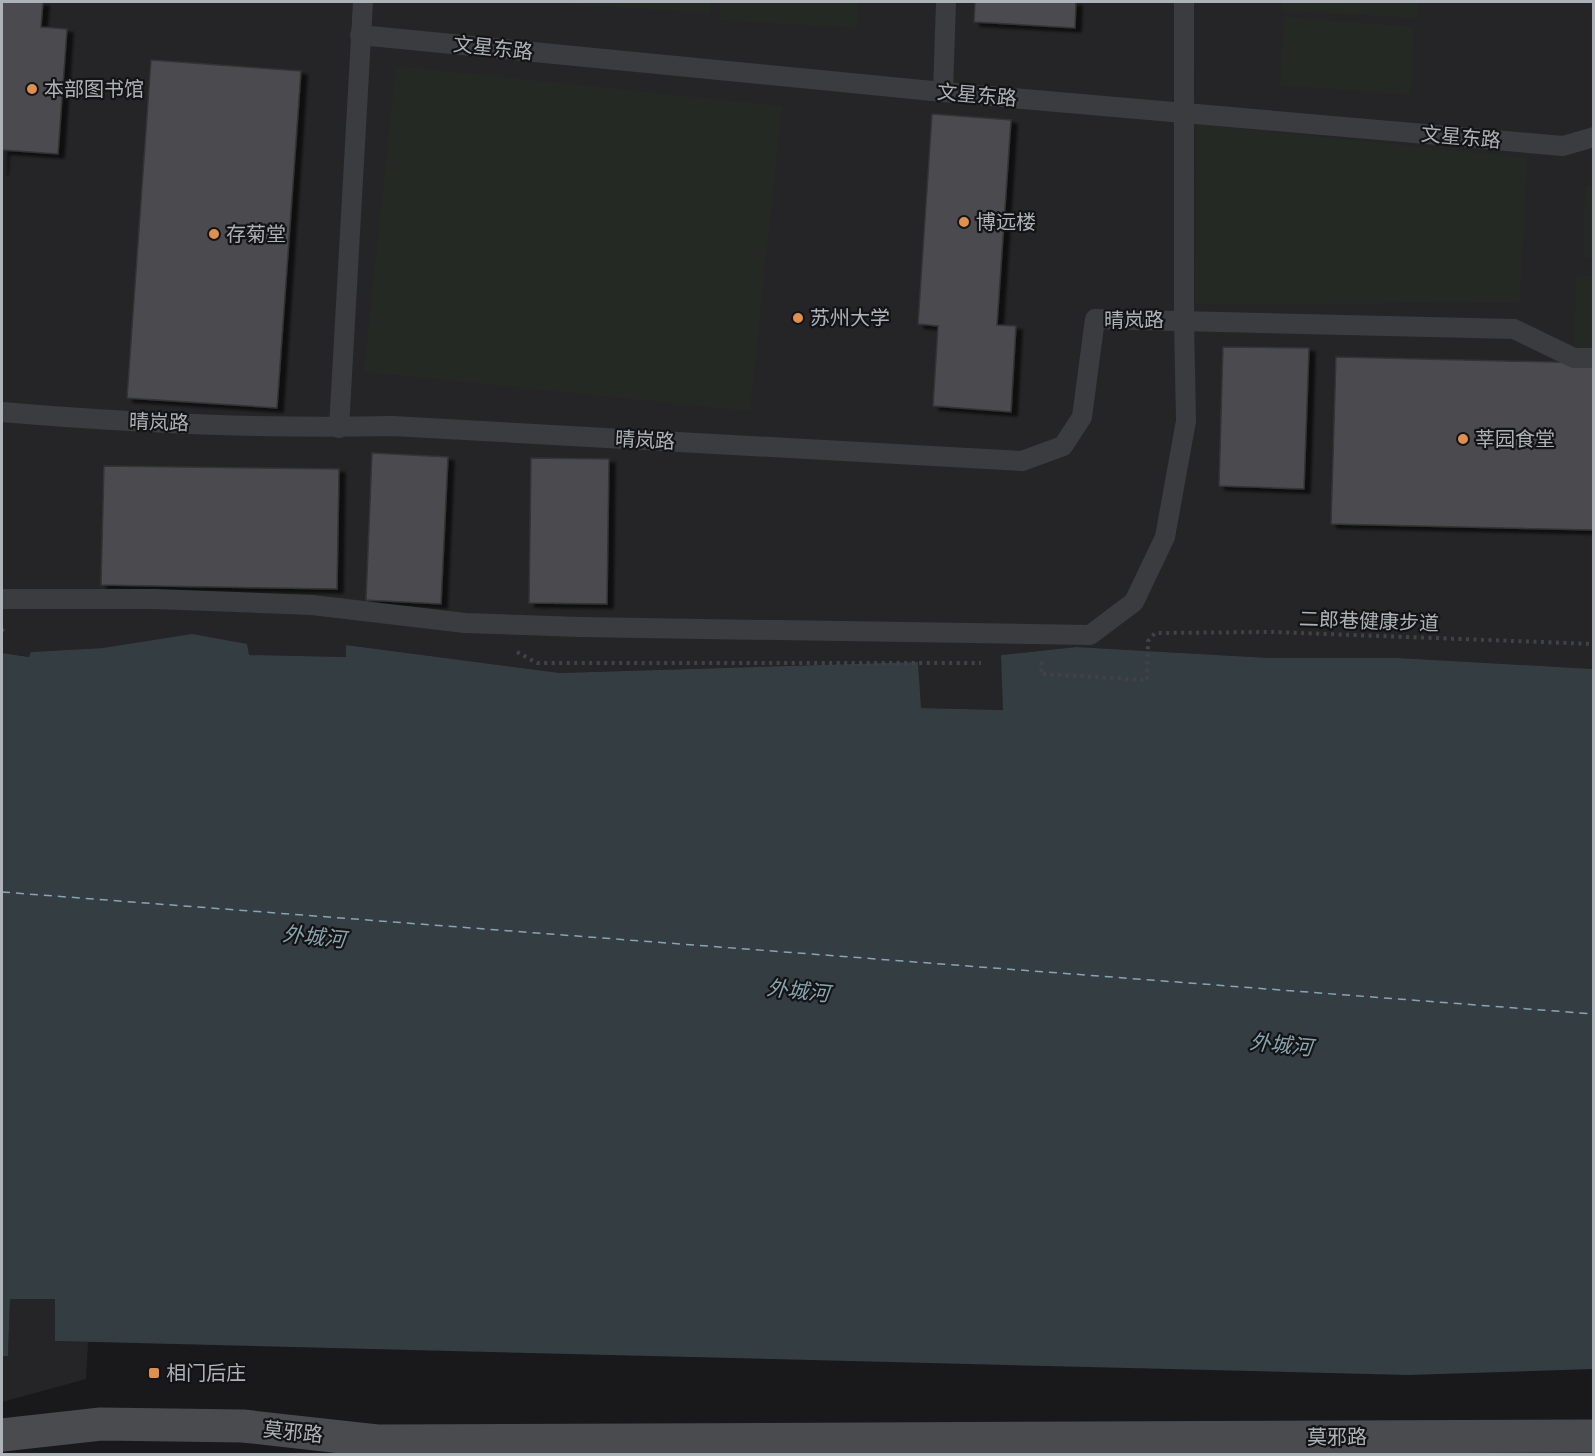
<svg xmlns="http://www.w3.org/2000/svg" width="1595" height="1456" viewBox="0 0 1595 1456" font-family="'Roboto Condensed','Noto Sans SC',sans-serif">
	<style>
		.built { fill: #252527 }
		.green { fill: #242a23 }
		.water { fill: #343e42 }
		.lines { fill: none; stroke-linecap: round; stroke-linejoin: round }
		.ferry { stroke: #88a5af; stroke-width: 1.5; stroke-dasharray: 8 6; stroke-linecap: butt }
		.building { fill: #4b4c4f; stroke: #333436; stroke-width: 1.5; filter: url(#shadow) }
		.path { stroke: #404346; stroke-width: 4; stroke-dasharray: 3 4.5; stroke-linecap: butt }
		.lane { stroke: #3a3c3f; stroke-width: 20 }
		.secondary { stroke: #494b4f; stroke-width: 33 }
		.poi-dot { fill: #dd904f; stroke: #141416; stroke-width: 2 }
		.labels { text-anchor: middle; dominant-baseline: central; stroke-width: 4.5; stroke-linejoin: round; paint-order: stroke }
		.street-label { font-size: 20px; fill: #adb3b9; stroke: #141416 }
		.poi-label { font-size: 20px; fill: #adb3b9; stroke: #141416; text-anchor: start }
		.water-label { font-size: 21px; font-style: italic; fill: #88a5af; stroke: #141416 }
	</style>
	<defs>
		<filter id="shadow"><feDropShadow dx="6" dy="4" stdDeviation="1.5" flood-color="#0009"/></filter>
	</defs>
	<rect width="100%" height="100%" fill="#19191b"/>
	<!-- built -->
	<g class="built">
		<polygon points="2,2 1593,2 1593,669 1398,658 1270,658 1076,647 1001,655 1004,710 920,708 918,662 560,673 347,645 346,657 249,655 103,648 31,652 30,657 2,653"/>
		<polygon points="10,1298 55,1299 55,1341 88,1342 86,1379 2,1402 2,1356 8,1356"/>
	</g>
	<!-- green -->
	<g class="green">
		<polygon points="573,2 711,2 710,13 573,5"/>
		<polygon points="720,2 858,2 857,28 719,20"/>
		<polygon points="1282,2 1419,2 1418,18 1282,11"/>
		<polygon points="1284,17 1414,27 1411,95 1280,85"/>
		<polygon points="396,66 782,106 750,411 364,372"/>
		<polygon points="1197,124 1527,158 1520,303 1195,304"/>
		<polygon points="1585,185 1593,186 1593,258 1583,258"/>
		<polygon points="1576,275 1593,276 1593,349 1574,348"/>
	</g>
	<!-- water -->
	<polygon class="water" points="192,634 247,644 249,655 346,657 346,645 560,673 918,662 921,708 1003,710 1001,655 1076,647 1270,658 1398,658 1593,669 1593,1369 1408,1375 55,1341 55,1299 10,1299 8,1356 2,1356 2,653 29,657 31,652 103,648"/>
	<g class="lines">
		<!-- ferry -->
		<polyline class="ferry" points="2,892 1594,1014"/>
	</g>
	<!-- building -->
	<g class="building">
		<polygon points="2,2 43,2 41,27 67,29 58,154 3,150 2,172"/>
		<polygon points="975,2 1076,2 1075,28 974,22"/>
		<polygon points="151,60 301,71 277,408 127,398"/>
		<polygon points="932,114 1011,120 997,325 1016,326 1011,412 933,406 938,326 918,324"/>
		<polygon points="1223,347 1309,348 1304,489 1219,486"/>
		<polygon points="1336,357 1594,363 1594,530 1331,524"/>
		<polygon points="372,453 448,457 441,604 366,600"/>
		<polygon points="531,458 609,459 607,604 529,603"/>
		<polygon points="104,466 339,469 337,589 101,585"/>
	</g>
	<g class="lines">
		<!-- path -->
		<g class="path">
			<polyline points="2,630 4,631"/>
			<polyline points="517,652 537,663 981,663"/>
			<polyline points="1040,663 1042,663 1041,674 1147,680 1148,641 1155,633 1274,632 1594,644"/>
		</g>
		<!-- lane -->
		<g class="lane">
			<polyline points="360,35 943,92 1563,146 1594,137"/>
			<polyline points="943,92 946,2"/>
			<path d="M2,412C131,423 262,429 392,426L1022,461L1063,446L1082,417L1095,319L1514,329L1574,358H1594"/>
			<polyline points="339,428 363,2"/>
			<polyline points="2,599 155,599 312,605 465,623 580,627 1090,635 1134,602 1165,537 1186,421 1184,320 1184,2"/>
		</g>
		<!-- secondary -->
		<polyline class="secondary" points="2,1435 101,1424 243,1426 377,1441 1594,1436"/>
	</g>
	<!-- markers -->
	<g class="poi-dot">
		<circle cx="32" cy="89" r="6"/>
		<circle cx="964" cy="222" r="6"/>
		<circle cx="214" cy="234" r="6"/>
		<circle cx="798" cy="318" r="6"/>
		<circle cx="1463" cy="439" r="6"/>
		<rect x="148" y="1367" width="12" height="12" rx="3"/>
	</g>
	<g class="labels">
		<!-- street labels -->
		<g class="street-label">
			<text transform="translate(493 48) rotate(6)">文星东路</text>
			<text transform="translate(977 95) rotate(5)">文星东路</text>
			<text transform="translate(1461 137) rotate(5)">文星东路</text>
			<text x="1134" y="320">晴岚路</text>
			<text transform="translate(159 422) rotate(2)">晴岚路</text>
			<text transform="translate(645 440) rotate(3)">晴岚路</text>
			<text transform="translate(1369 621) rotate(2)">二郎巷健康步道</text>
			<text transform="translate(293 1432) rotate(6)">莫邪路</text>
			<text x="1337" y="1437">莫邪路</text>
		</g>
		<!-- poi labels -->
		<g class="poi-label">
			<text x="44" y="89">本部图书馆</text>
			<text x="976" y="222">博远楼</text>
			<text x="226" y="234">存菊堂</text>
			<text x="810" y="318">苏州大学</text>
			<text x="1475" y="439">莘园食堂</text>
			<text x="166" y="1373">相门后庄</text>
		</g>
		<!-- water labels -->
		<g class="water-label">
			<text transform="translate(314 937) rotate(6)">外城河</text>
			<text transform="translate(798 991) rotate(6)">外城河</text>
			<text transform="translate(1281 1045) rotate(6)">外城河</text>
		</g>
	</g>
	<!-- border -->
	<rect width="1595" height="1456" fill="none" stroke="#adb3b9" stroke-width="6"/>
</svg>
